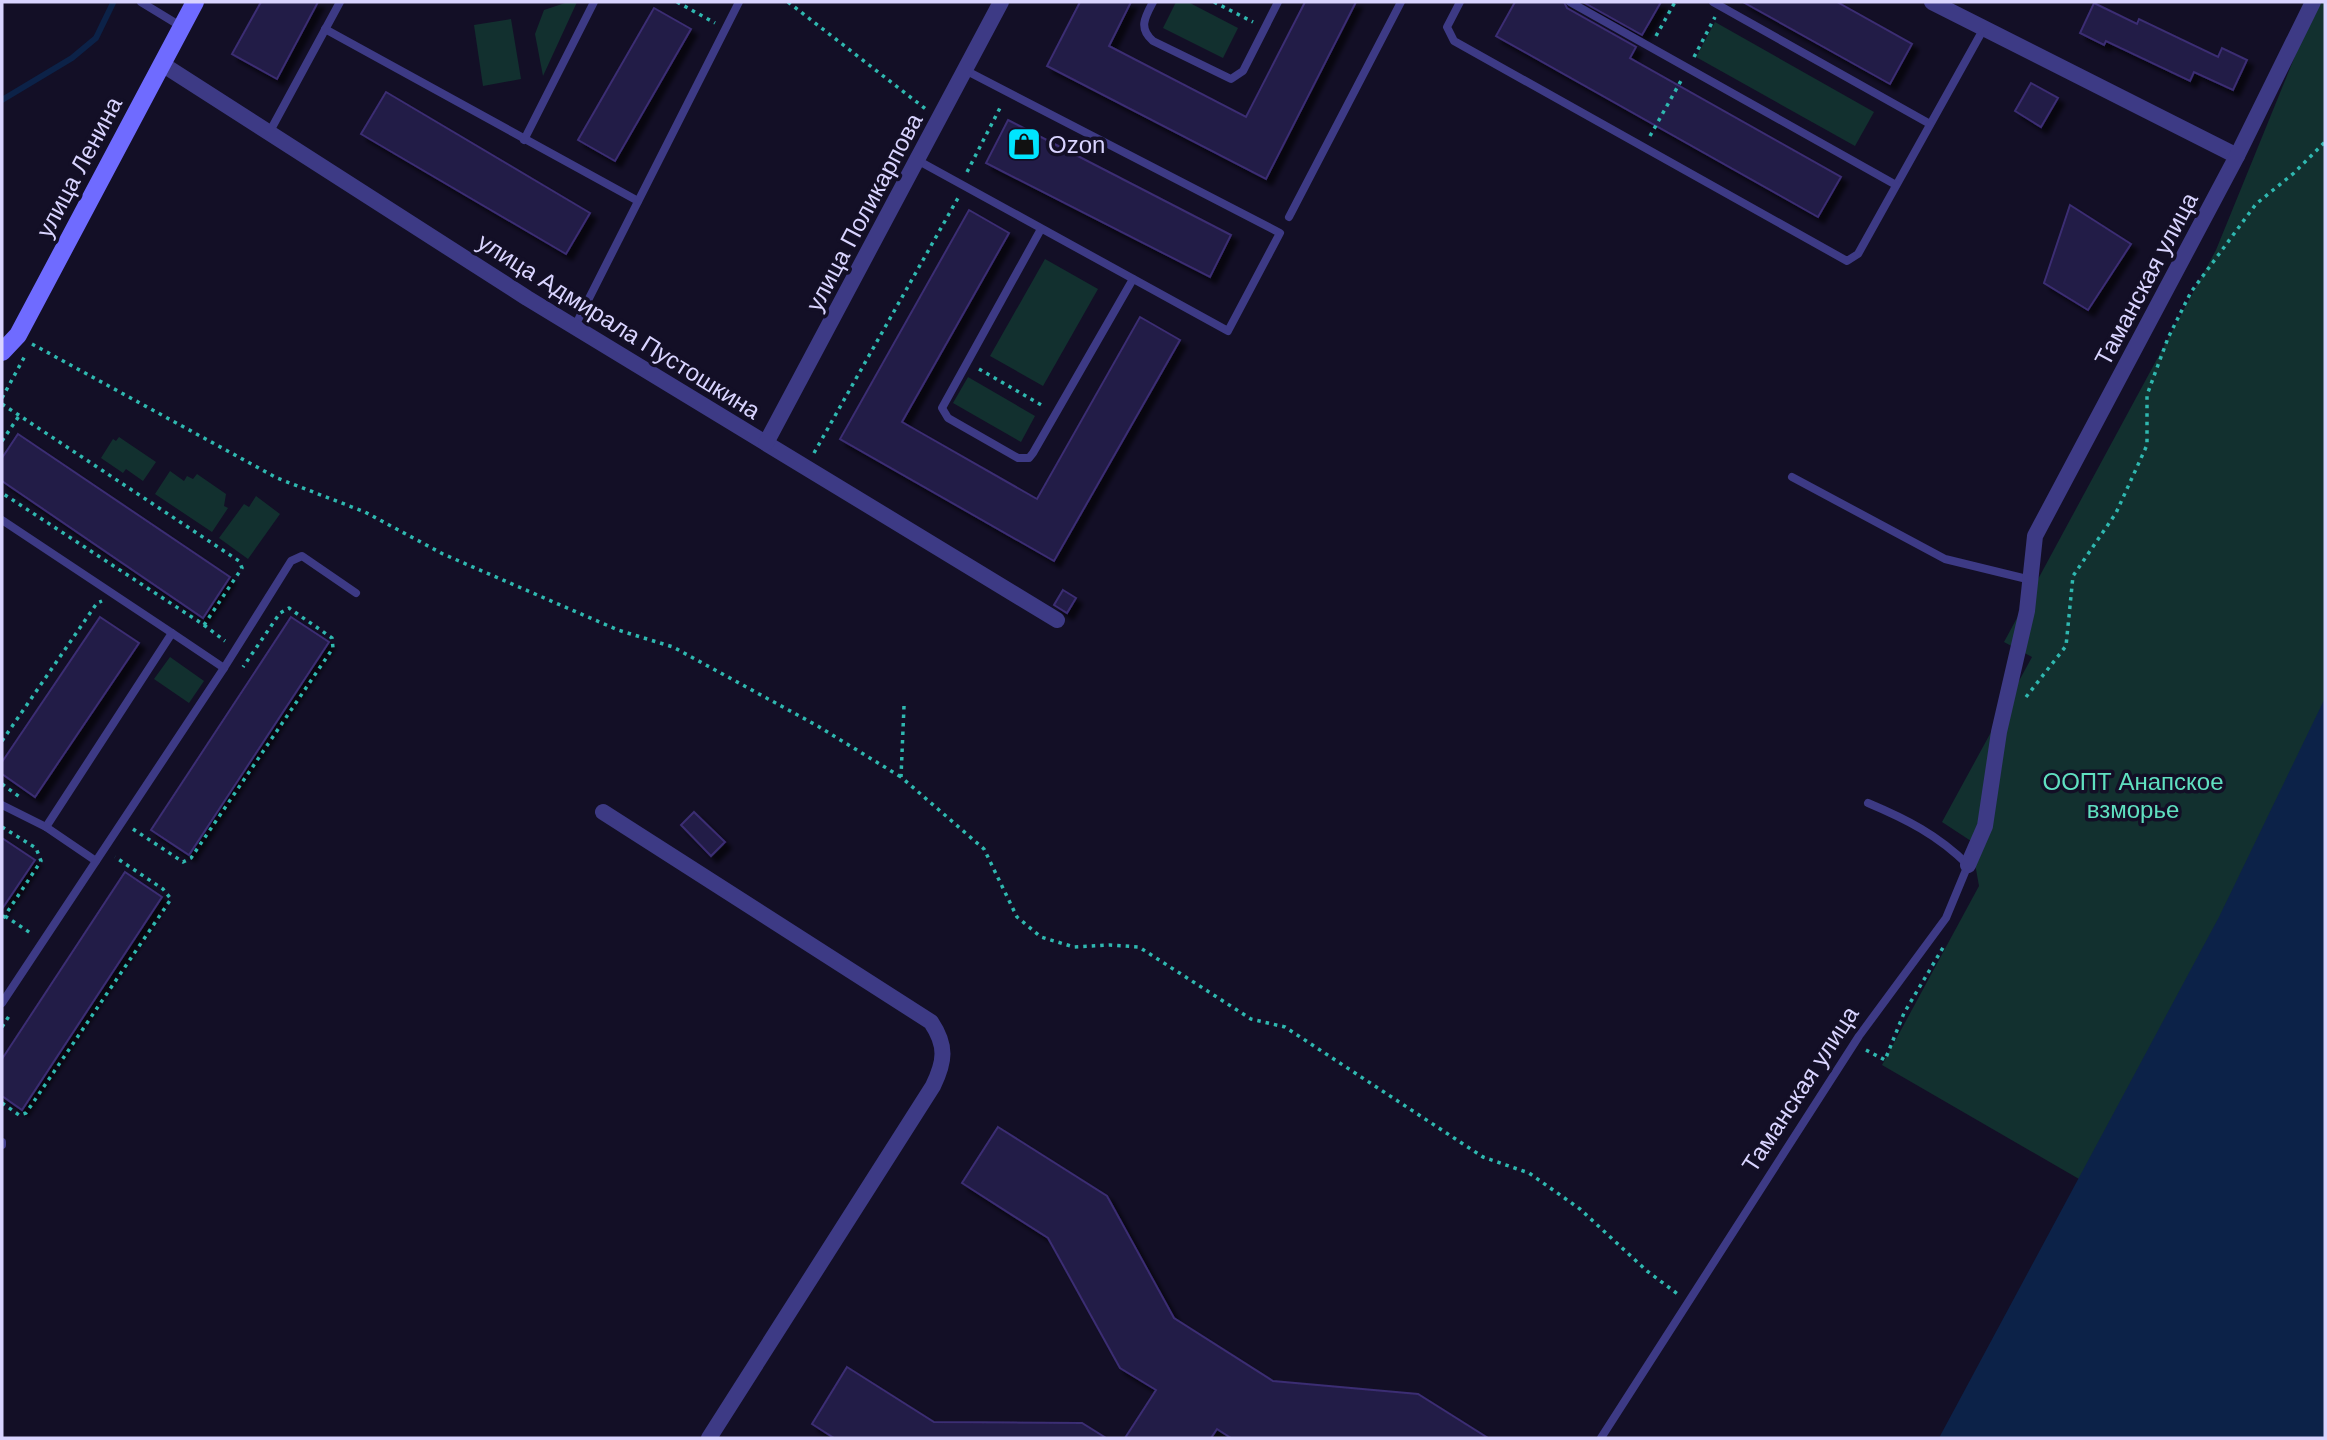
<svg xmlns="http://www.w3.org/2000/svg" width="2327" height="1440" viewBox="0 0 2327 1440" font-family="Arial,sans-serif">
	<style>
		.green { fill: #12302f }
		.water { fill: #0c2248 }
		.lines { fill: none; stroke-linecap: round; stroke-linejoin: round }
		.stream { stroke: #0c2248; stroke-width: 6 }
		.building { fill: #241b47; stroke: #3b2d73; stroke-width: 2; filter: url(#shadow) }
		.path { stroke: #2fb8b0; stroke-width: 3.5; stroke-dasharray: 3.5 5; stroke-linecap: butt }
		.lane { stroke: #3d3a85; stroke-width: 8 }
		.street { stroke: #3d3a85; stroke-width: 16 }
		.secondary { stroke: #6f6bff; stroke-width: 18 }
		.labels { text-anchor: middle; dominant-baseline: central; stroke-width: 7; stroke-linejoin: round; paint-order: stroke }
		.poi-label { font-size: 24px; fill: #d9d4ff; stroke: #130f26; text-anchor: start }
		.street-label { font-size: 24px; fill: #d9d4ff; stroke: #130f26 }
		.park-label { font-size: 24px; fill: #5fe0c0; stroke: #130f26 }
	</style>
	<defs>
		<filter id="shadow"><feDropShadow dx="6" dy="6" stdDeviation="2" flood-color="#0009"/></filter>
	</defs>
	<rect width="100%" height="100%" fill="#130f26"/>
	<!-- green -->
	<g class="green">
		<polygon points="568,2 577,2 543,76 535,34 544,10"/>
		<polygon points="1176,2 1188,2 1238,28 1223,58 1163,28"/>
		<polygon points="2317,2 2325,2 2325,752 2098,1190 1882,1065 1979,886 1971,841 1942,822 2032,657 2004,642 2216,250"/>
		<polygon points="511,19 521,79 483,86 474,25"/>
		<polygon points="1715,22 1874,112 1855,146 1696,57"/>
		<polygon points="1045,259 1098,289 1043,386 990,356"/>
		<polygon points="968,377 1035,416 1021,442 953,403"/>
		<polygon points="119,437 156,462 143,481 126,469 123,473 101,458 113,439 116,441"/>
		<polygon points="170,471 184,481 187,476 193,479 197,474 226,494 224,506 228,508 212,532 155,494"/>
		<polygon points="256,496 280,514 248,559 219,538 244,504 249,507"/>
		<polygon points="170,657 204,681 189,703 154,679"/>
	</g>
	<!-- water -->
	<polygon class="water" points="2325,698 2325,1438 1939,1438 2219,917"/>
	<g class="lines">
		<!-- stream -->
		<polyline class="stream" points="2,100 72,58 96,38 113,3"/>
	</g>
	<!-- building -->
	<g class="building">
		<polygon points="261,2 318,2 277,79 232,54"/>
		<polygon points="1080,2 1131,2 1109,46 1246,117 1305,2 1356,2 1266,179 1047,66"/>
		<polygon points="1515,2 1564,2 1567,8 1636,47 1630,58 1841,177 1818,217 1496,36"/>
		<polygon points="1583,2 1661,2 1642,35"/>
		<polygon points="1743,2 1837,2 1912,44 1890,84"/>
		<polygon points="2094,3 2137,24 2139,19 2218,57 2222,48 2247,60 2233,90 2194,72 2190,81 2106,41 2104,45 2080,33"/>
		<polygon points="654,8 691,29 615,161 578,140"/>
		<polygon points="2031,83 2058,98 2041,127 2015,111"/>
		<polygon points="386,92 590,213 566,254 361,134"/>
		<polygon points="1008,120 1231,235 1210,277 986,163"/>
		<polygon points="2070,205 2131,244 2088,310 2044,283"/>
		<polygon points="969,210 1009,233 902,422 1037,499 1140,317 1180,340 1054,561 840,439"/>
		<polygon points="18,434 230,577 203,618 2,481 2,458"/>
		<polygon points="1063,590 1076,598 1067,613 1054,605"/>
		<polygon points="100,617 139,643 35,797 2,774 2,762"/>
		<polygon points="291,617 329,642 189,855 151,830"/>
		<polygon points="694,812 725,842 711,856 681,825"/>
		<polygon points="2,838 35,860 2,909"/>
		<polygon points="125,872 162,897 22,1110 2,1096 2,1059"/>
		<polygon points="998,1127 1107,1196 1174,1318 1273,1381 1418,1394 1488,1438 1231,1438 1217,1429 1211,1438 1125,1438 1156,1390 1120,1368 1048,1238 962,1183"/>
		<polygon points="847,1367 934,1422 1082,1423 1106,1438 834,1438 812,1424"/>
	</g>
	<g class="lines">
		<!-- path -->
		<g class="path">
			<polyline points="677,2 715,23"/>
			<polyline points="788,2 927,110"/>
			<polyline points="1214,2 1253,22"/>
			<polyline points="1656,36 1675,2"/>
			<polyline points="1694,57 1715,17"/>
			<polyline points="1650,136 1682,79"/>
			<polyline points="967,172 1002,104"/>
			<polyline points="32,344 277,478 365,512 443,554 618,630 673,647 816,725 901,777"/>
			<polyline points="979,369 1045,407"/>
			<polyline points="2,398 26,354"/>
			<polyline points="2,404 239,561 242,568 204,625 2,493"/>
			<polyline points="2,441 19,416"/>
			<polyline points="814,453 958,198"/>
			<polyline points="204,625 225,641"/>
			<polyline points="2026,697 2066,646 2073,576 2116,513 2147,445 2147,395 2168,338 2191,292 2256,204 2294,173 2325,142"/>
			<polyline points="904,706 901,777 984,849 1017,917 1041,937 1074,947 1110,945 1139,947 1251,1019 1285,1027 1483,1157 1529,1173 1580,1209 1647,1271 1679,1295"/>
			<polyline points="2,741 97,603 102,601"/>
			<polyline points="2,784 21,798"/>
			<polyline points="2,827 36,848 41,861 2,920"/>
			<polyline points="133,829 183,862 191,858 333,648 332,638 289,608 280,613 243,667"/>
			<polyline points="5,916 32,934"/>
			<polyline points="2,1027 11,1013"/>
			<polyline points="1866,1050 1885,1060 1904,1013 1944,946"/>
			<polyline points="2,1103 19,1115 26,1113 171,899 163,889 115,857"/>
		</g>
		<!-- lane -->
		<g class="lane">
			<polyline points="141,2 182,27"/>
			<path d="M1153,2C1145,17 1138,28 1153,41L1231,79L1243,71L1278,2"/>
			<polyline points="1460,2 1447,27 1454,41 1847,261 1858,254 1984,28"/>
			<polyline points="1570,2 1896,185"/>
			<polyline points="1713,2 1930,124"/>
			<polyline points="325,29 638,201"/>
			<polyline points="269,133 340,2"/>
			<polyline points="524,140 594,2"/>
			<polyline points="917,160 1228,331 1280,233 965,70"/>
			<polyline points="1289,217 1401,2"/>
			<polyline points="1041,229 942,408 948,418 1018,458 1029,458 1033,453 1133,279"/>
			<polyline points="575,326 739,2"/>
			<polyline points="1792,477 1945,559 2031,580"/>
			<polyline points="2,520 172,633"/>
			<polyline points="2,805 46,827 96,861"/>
			<polyline points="46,827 172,633 224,668"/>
			<polyline points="2,1003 224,668 291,561 302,556 356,593"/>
			<polyline points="2,1142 2,1145"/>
			<path d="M1601,1438L1859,1036L1946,918L1968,865C1938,835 1906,819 1868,803"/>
		</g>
		<!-- street -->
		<g class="street">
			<polyline points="1932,2 2237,156"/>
			<polyline points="162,64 527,298 1057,620"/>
			<polyline points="766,443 1001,2"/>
			<path d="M603,812L931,1022C947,1046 945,1061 933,1086L709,1438"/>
			<polyline points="1968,865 1985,826 1999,732 2027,611 2035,536 2237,156 2313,2"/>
		</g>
		<!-- secondary -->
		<polyline class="secondary" points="2,352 18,335 195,2"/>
	</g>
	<!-- icons -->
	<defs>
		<g id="shop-square" transform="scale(1.75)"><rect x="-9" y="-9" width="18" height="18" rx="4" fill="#00e5ff" stroke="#130f26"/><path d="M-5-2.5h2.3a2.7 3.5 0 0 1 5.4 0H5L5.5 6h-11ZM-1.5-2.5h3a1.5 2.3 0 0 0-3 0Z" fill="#111"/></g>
	</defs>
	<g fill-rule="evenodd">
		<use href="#shop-square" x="1024" y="144"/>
	</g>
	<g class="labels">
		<!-- poi labels -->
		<g class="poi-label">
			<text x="1048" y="144">Ozon</text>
		</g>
		<!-- street labels -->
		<g class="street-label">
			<text transform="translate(79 167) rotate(-62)">улица Ленина</text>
			<text transform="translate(864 212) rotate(-62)">улица Поликарпова</text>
			<text transform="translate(2146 279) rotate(-62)">Таманская улица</text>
			<text transform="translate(619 326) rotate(32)">улица Адмирала Пустошкина</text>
			<text transform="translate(1800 1089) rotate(-57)">Таманская улица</text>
		</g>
		<!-- park labels -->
		<g class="park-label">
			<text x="2133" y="781">ООПТ Анапское<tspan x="2133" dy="28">взморье</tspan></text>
		</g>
	</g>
	<!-- border -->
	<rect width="2327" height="1440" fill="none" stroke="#d9d4ff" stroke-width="7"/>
</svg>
